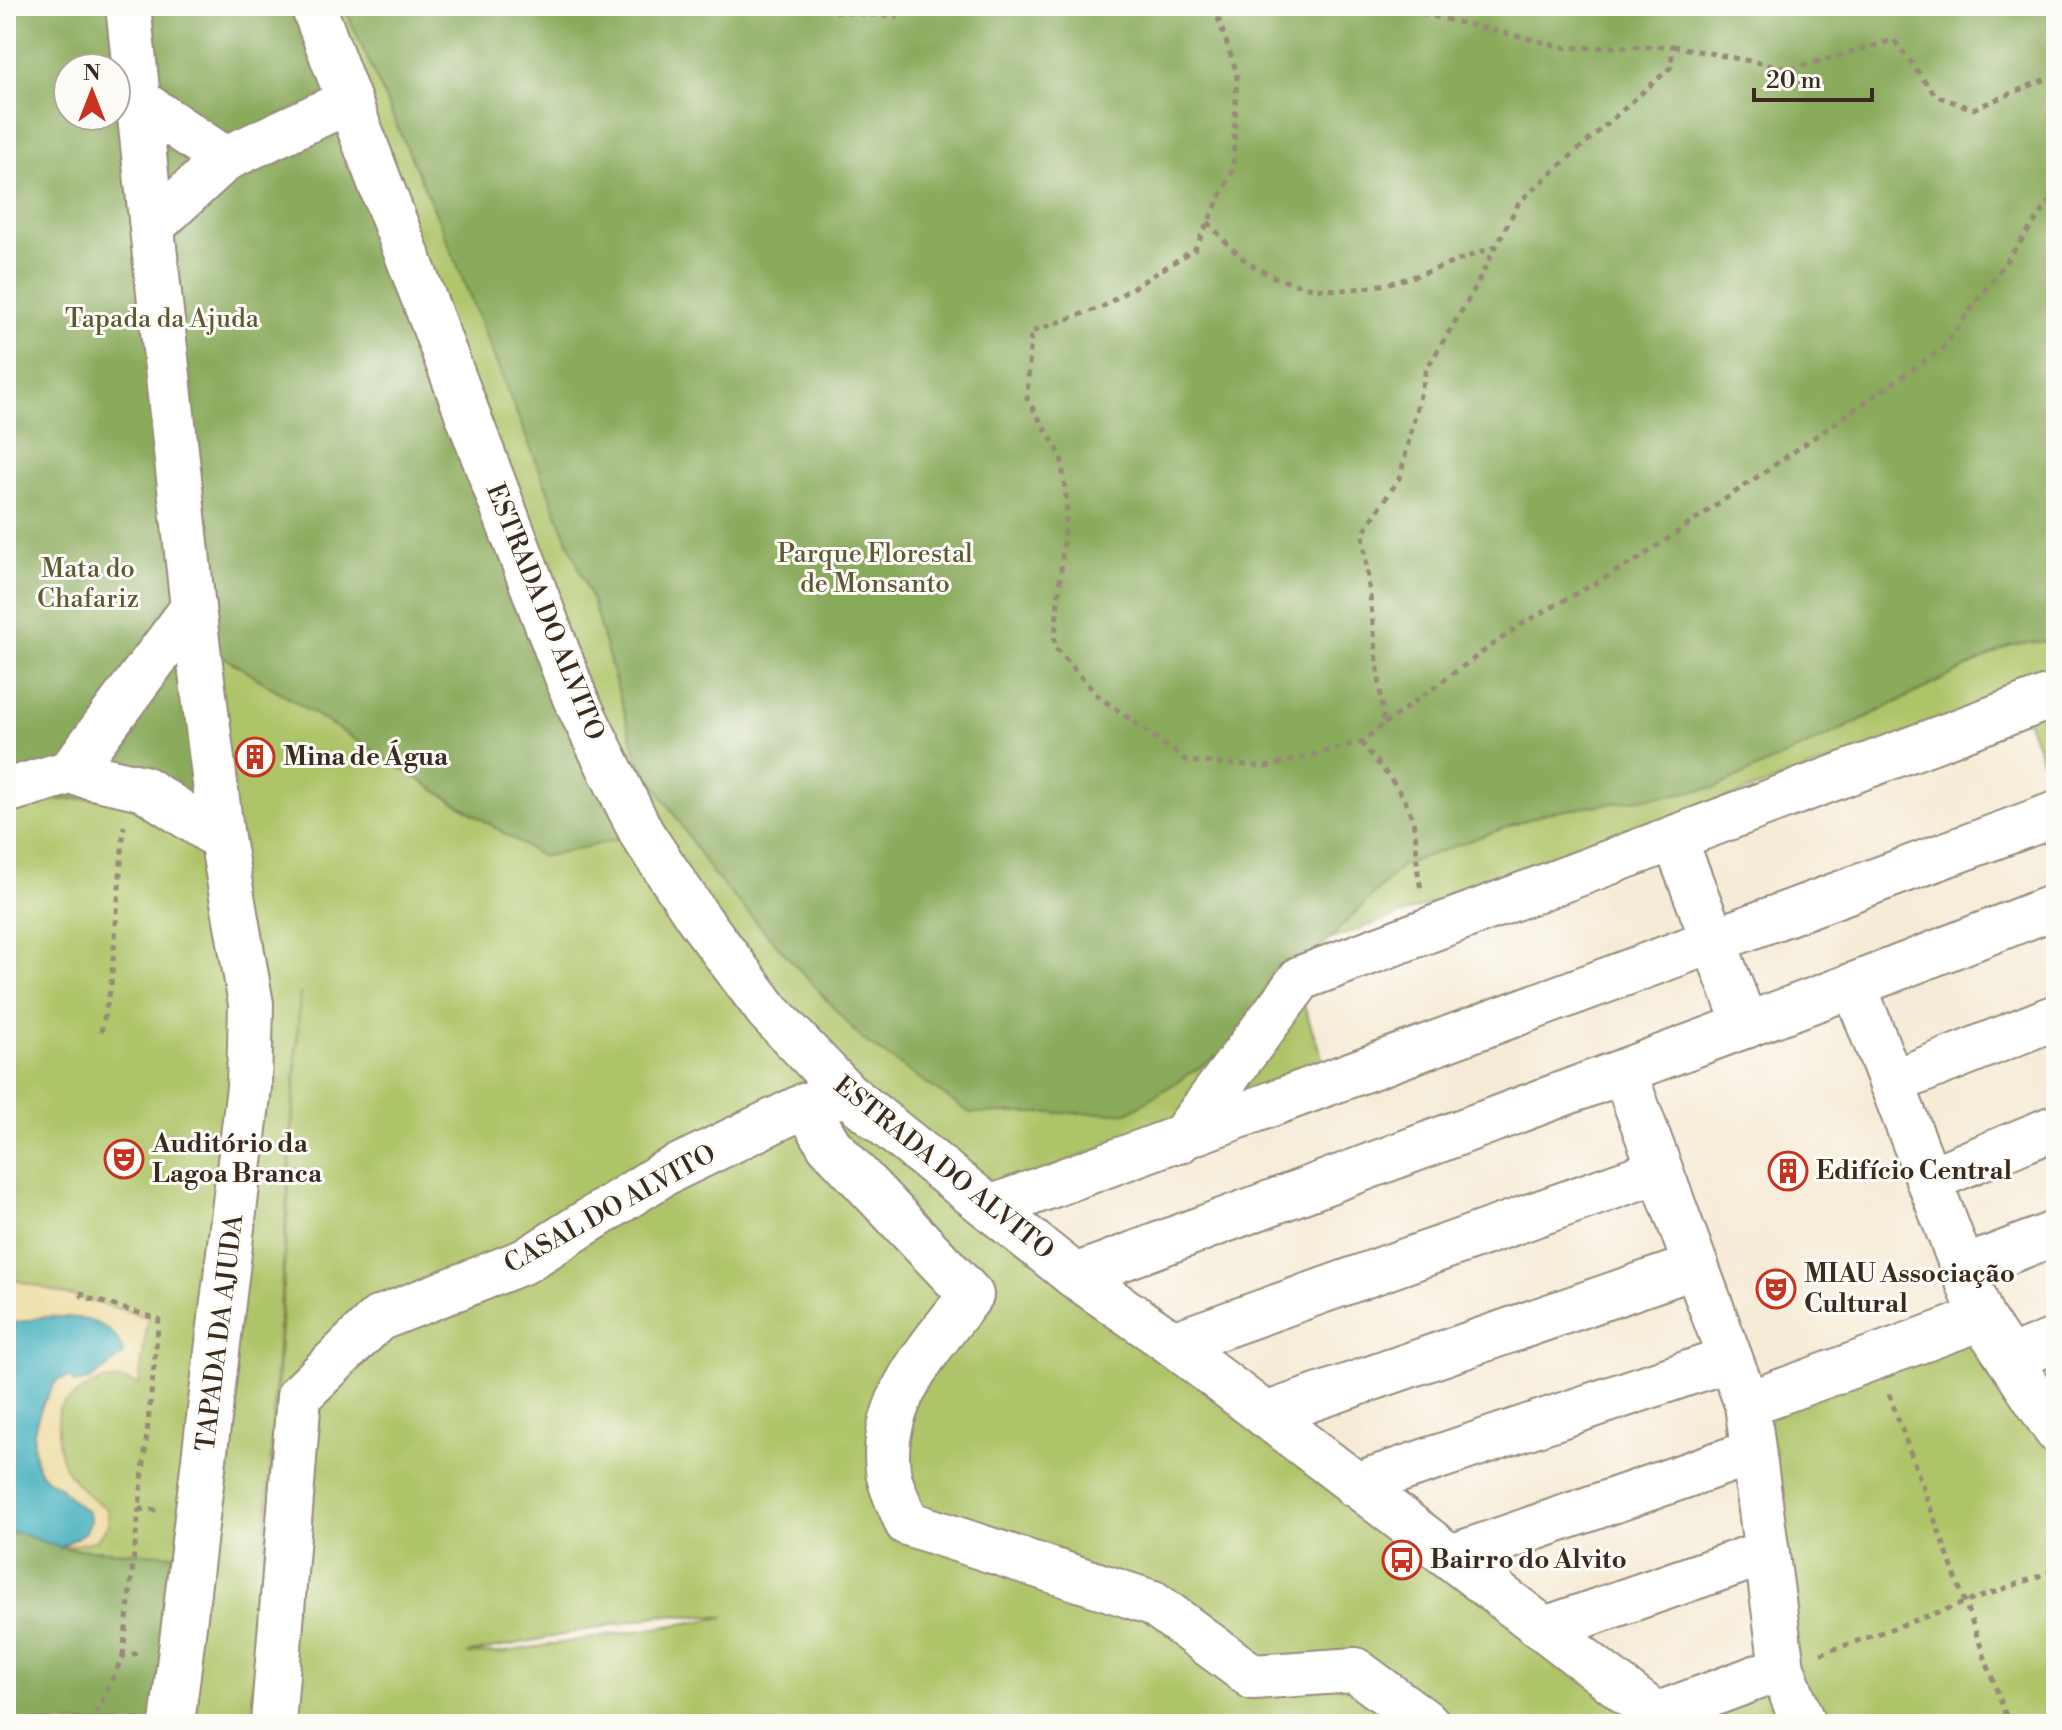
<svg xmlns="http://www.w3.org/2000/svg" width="2062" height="1730" viewBox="0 0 2062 1730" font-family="'Libre Bodoni',serif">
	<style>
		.green { fill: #aec468; stroke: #747743; stroke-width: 2; fill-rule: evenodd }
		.forest { fill: #8aaa5c; stroke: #626a3d; stroke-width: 2; fill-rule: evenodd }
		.sand { fill: #eeda9e; stroke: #94825e; stroke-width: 2 }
		.water { fill: #41afbd; stroke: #3e6c6e; stroke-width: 2 }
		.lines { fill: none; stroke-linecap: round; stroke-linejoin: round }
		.minor-casing { stroke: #988a7a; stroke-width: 48 }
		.path { stroke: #988a7a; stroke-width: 5; stroke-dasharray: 6 6; stroke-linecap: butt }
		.minor { stroke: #fff; stroke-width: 44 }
		.labels { text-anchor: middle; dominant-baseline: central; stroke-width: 6; stroke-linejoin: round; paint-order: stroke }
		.park-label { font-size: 26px; fill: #5e5834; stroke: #fdfcf7 }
		.street-label { font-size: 26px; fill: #3b2a1e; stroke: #fdfcf7 }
		.poi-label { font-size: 26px; font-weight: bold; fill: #3b2a1e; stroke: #fdfcf7; text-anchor: start }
	</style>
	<rect width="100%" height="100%" fill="#fdfcf7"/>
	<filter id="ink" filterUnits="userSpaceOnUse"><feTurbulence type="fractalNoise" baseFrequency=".0125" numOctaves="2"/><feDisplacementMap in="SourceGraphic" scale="16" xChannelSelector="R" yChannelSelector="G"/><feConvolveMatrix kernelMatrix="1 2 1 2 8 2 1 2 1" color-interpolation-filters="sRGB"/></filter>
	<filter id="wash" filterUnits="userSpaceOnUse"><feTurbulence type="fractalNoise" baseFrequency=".006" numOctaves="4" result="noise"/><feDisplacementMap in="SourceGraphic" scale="32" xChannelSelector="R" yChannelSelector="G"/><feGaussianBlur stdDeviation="1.8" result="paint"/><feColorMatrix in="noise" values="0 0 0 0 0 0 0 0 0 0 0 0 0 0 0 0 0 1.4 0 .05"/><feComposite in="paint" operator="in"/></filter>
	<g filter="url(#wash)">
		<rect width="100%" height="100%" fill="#f6ebd7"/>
		<!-- green -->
		<path class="green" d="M6,6H2056V782L2051,784L2018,695L1286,955L1324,1063L971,1198L1642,1723L1767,1676L1734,1408L1978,1315L2056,1437V1724H258L300,993L254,1724H6ZM68,68H116V116H68ZM662,1615L725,1617L499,1653L466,1654Z"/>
		<!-- forest -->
		<g class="forest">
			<path d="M6,6H313L642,834L542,857L211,649L198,794L53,800L6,813ZM68,68H116V116H68Z"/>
			<polygon points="344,6 2056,6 2056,640 2011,645 1853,724 1715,788 1546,813 1402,865 1310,959 1241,1041 1128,1113 970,1113 862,1039 712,873 637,757 593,603 441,225"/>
			<polygon points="17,1532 60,1548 176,1555 156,1724 6,1724 6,1533"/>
		</g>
		<!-- sand -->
		<path class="sand" d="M15,1280L148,1317L139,1385C109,1371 82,1387 59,1408C54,1460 64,1479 107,1509L109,1524L95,1541L60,1548L85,1532L88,1512C79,1507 45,1480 41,1473C27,1448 33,1395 59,1379C67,1373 80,1378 90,1380L123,1355C104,1304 50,1316 6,1325Z"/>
		<!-- water -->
		<path class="water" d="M43,1317C74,1316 114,1317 124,1355L89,1380L74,1383L70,1377L57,1380C39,1406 23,1443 41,1473C46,1482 54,1482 61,1488C70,1498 76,1505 88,1512L91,1521L85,1532L60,1548L17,1532L6,1533V1325Z"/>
	</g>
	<g filter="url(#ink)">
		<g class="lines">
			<!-- minor casing -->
			<g class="minor-casing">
				<g id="minor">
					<polyline points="128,6 193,608 222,839 251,1004 249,1087 172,1724"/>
					<polyline points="313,6 575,698 642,834 699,919 768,1011 847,1094 1075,1276 1173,1344 1668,1724"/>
					<polyline points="139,101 225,159"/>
					<polyline points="152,226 225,159 349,101"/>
					<polyline points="70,772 193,608"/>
					<polyline points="6,791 70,772 143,788 222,839"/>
					<polyline points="1675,840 1746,1026"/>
					<polyline points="1854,985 1982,1318 2056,1430"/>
					<polyline points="1624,1072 1747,1404 1782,1668 1803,1724"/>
					<polyline points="1891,1083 2056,1017"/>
					<path d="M806,1105L829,1145L971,1295C932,1346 879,1401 888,1470C890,1487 901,1507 907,1523L1153,1603L1253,1677L1355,1670L1428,1724"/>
					<polyline points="1179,1141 1301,978 2050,697 2056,699"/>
					<polyline points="1928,1180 2056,1127"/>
					<polyline points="993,1207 2056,814"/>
					<polyline points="1963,1269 2056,1233"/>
					<polyline points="1075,1276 1854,985 2056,906"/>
					<polyline points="1173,1344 1660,1170"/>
					<polyline points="2009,1359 2056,1340"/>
					<polyline points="1747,1404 1982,1318"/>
					<polyline points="1265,1415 1696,1266"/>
					<polyline points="1355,1485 1730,1359"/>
					<polyline points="1451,1557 1753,1452"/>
					<polyline points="1545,1629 1767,1552"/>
					<polyline points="1656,1715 1782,1668"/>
					<polyline points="273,1724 299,1396 378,1319 525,1261 663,1174 806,1105 835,1097"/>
				</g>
			</g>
			<!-- path -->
			<g class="path">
				<polyline points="824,6 834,11 895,17 906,6"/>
				<polyline points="1214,6 1237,73 1233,170 1195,249 1102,307 1031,332 1027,399 1061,455 1067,504 1054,646 1098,696 1187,761 1266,767 1361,742 1384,724 1363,533 1400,477 1426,370 1470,297 1519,202 1671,67 1673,46 1567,48 1411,11 1409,6"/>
				<polyline points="1673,46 1791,69 1894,40 1936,96 1973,109 2056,75"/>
				<path d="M1208,222C1221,237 1235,254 1252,265C1333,316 1415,277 1496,246"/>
				<polyline points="1384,724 1520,625 1640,558 1942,349 2056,193"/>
				<path d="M1361,742C1380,767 1408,794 1414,826C1418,847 1415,866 1421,888"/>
				<polyline points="101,1032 111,986 124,826"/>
				<polyline points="83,1291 82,1296 159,1319 139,1509 158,1510"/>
				<polyline points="1889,1394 2009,1724"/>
				<polyline points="1821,1654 2056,1570"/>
				<polyline points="123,1656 139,1509"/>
				<polyline points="91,1724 123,1656 139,1653"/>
			</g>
			<!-- minor -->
			<use href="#minor" class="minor"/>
		</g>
	</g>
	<!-- icons -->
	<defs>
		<g id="building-ring" transform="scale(2)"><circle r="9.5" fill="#fdfcf7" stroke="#c8321e" stroke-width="1.5"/><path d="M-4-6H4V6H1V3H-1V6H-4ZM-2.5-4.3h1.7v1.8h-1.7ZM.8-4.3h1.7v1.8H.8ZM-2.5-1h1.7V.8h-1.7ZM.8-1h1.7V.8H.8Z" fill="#c8321e"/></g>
		<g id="theatre-ring" transform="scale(2)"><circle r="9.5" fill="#fdfcf7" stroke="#c8321e" stroke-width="1.5"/><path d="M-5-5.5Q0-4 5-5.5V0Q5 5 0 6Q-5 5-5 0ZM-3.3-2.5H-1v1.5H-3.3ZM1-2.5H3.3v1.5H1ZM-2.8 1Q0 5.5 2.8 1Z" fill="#c8321e"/></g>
		<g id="bus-ring" transform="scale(2)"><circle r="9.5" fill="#fdfcf7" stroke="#c8321e" stroke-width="1.5"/><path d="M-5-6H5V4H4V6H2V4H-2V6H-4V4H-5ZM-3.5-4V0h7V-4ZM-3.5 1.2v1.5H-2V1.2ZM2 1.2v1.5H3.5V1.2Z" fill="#c8321e"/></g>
	</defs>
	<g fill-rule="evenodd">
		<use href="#building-ring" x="255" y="757"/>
		<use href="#theatre-ring" x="124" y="1159"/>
		<use href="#building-ring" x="1788" y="1171"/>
		<use href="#theatre-ring" x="1776" y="1289"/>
		<use href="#bus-ring" x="1402" y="1560"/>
	</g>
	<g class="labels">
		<!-- park labels -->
		<g class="park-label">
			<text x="162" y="319">Tapada da Ajuda</text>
			<text x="875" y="554">Parque Florestal<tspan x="875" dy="30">de Monsanto</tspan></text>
			<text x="88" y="569">Mata do<tspan x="88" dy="30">Chafariz</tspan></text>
		</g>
		<!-- street labels -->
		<g class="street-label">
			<text transform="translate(545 612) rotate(68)">ESTRADA DO ALVITO</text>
			<text transform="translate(944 1168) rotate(39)">ESTRADA DO ALVITO</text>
			<text transform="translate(610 1209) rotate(-29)">CASAL DO ALVITO</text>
			<text transform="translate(220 1333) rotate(-83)">TAPADA DA AJUDA</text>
		</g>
		<!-- poi labels -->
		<g class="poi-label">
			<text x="283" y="757">Mina de Água</text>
			<text x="152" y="1144">Auditório da<tspan x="152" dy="30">Lagoa Branca</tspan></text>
			<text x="1816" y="1171">Edifício Central</text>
			<text x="1804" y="1274">MIAU Associação<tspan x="1804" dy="30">Cultural</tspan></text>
			<text x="1430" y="1560">Bairro do Alvito</text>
		</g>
	</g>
	<!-- margin -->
	<rect width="2062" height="1730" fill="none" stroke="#fdfcf7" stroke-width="32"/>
	<!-- north arrow -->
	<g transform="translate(92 92)"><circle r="38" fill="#fdfcf7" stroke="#afa8a0" stroke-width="2"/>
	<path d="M0-6L14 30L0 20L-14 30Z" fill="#c8321e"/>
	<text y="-12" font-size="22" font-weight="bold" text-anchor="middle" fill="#3b2a1e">N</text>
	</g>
	<!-- scale -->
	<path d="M1754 88v12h118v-12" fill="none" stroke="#3b2a1e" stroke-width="4"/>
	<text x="1766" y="88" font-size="24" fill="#3b2a1e" stroke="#fdfcf7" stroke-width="6" paint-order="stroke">20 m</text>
</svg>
